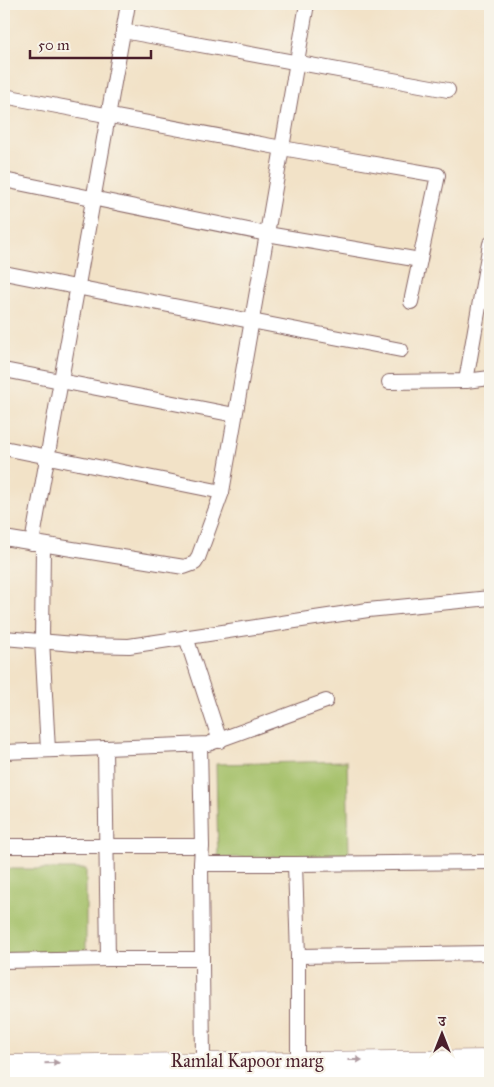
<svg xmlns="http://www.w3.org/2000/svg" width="494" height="1087" viewBox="0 0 494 1087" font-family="'IM FELL Great Primer','Noto Serif Devanagari',serif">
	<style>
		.green { fill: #a3bf66; stroke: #766f48 }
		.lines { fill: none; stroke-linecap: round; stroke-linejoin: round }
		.minor-casing { stroke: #856362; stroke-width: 16 }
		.tertiary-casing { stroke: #856362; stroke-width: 19 }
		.minor { stroke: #fff; stroke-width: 14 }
		.tertiary { stroke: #fff; stroke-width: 18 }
		.oneway { fill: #ae9aa0 }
		.labels { text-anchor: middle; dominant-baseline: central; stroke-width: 4.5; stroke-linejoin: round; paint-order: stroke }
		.street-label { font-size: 18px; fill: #4a1f2b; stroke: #f7f3e8 }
	</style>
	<rect width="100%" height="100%" fill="#f7f3e8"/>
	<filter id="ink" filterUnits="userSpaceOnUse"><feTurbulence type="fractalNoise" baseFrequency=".02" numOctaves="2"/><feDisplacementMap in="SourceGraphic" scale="10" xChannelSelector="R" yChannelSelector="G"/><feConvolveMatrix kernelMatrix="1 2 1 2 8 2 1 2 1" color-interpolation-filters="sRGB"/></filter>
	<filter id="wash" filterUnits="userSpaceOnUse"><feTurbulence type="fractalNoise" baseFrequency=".0096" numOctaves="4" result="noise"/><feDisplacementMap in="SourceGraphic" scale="20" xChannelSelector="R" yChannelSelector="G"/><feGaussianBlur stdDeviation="1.12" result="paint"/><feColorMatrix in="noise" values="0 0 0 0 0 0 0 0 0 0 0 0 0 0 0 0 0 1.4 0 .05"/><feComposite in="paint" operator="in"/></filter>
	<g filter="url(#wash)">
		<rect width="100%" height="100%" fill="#f2e2c7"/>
		<!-- green -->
		<g class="green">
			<polygon points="347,761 349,855 218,858 216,764"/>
			<polygon points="4,869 86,869 86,956 4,959"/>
		</g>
	</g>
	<g filter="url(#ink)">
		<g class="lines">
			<!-- minor casing -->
			<g class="minor-casing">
				<g id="minor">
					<polyline points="123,31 448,90"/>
					<polyline points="4,96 282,148 438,175 411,302"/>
					<polyline points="4,180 267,234 420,260"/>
					<polyline points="4,273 401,350"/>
					<polyline points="4,370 235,415"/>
					<polyline points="466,381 490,244"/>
					<polyline points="389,382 466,381 490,378"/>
					<polyline points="4,448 222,492"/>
					<polyline points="4,538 184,567 195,563 198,558 222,492 307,4"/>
					<polyline points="32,543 128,4"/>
					<polyline points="43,545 42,640 48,750"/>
					<polyline points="186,637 220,741"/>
					<polyline points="4,638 86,645 129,646 368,610 490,598"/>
					<polyline points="200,745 202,846"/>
					<polyline points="105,748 108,959"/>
					<polyline points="4,752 208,744 326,701"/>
					<polyline points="4,846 202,846 201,864"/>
					<polyline points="295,864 490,862"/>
					<polyline points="298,956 490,953"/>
					<polyline points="4,961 108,959 202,959"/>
					<polyline points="203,1061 201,864 295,864 298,956 298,1061"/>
				</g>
			</g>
			<!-- tertiary casing -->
			<g class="tertiary-casing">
				<g id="tertiary">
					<polyline points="4,1064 490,1059"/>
					<polyline points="4,1078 490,1075"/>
				</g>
			</g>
			<!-- minor -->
			<use href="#minor" class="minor"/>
			<!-- tertiary -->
			<use href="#tertiary" class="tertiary"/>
		</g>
		<!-- one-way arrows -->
		<defs><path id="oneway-solid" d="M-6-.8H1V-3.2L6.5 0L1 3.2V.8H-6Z" transform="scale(1.25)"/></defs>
		<g class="oneway">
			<use href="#oneway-solid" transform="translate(355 1060)"/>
			<use href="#oneway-solid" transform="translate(52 1063) rotate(-1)"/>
		</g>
	</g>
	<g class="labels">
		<!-- street labels -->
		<g class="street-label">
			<text x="247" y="1061">Ramlal Kapoor marg</text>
		</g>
	</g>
	<!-- margin -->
	<rect width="494" height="1087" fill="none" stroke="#f7f3e8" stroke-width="20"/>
	<!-- north arrow -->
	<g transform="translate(442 1034)" stroke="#f7f3e8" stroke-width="4" paint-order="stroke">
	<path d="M0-4L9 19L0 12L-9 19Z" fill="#4a1f2b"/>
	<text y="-8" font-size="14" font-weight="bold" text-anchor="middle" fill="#4a1f2b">उ</text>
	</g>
	<!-- scale -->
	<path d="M30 50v8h121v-8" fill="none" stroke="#4a1f2b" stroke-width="2.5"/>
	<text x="38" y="50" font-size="15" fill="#4a1f2b" stroke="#f7f3e8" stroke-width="4" paint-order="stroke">50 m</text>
</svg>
